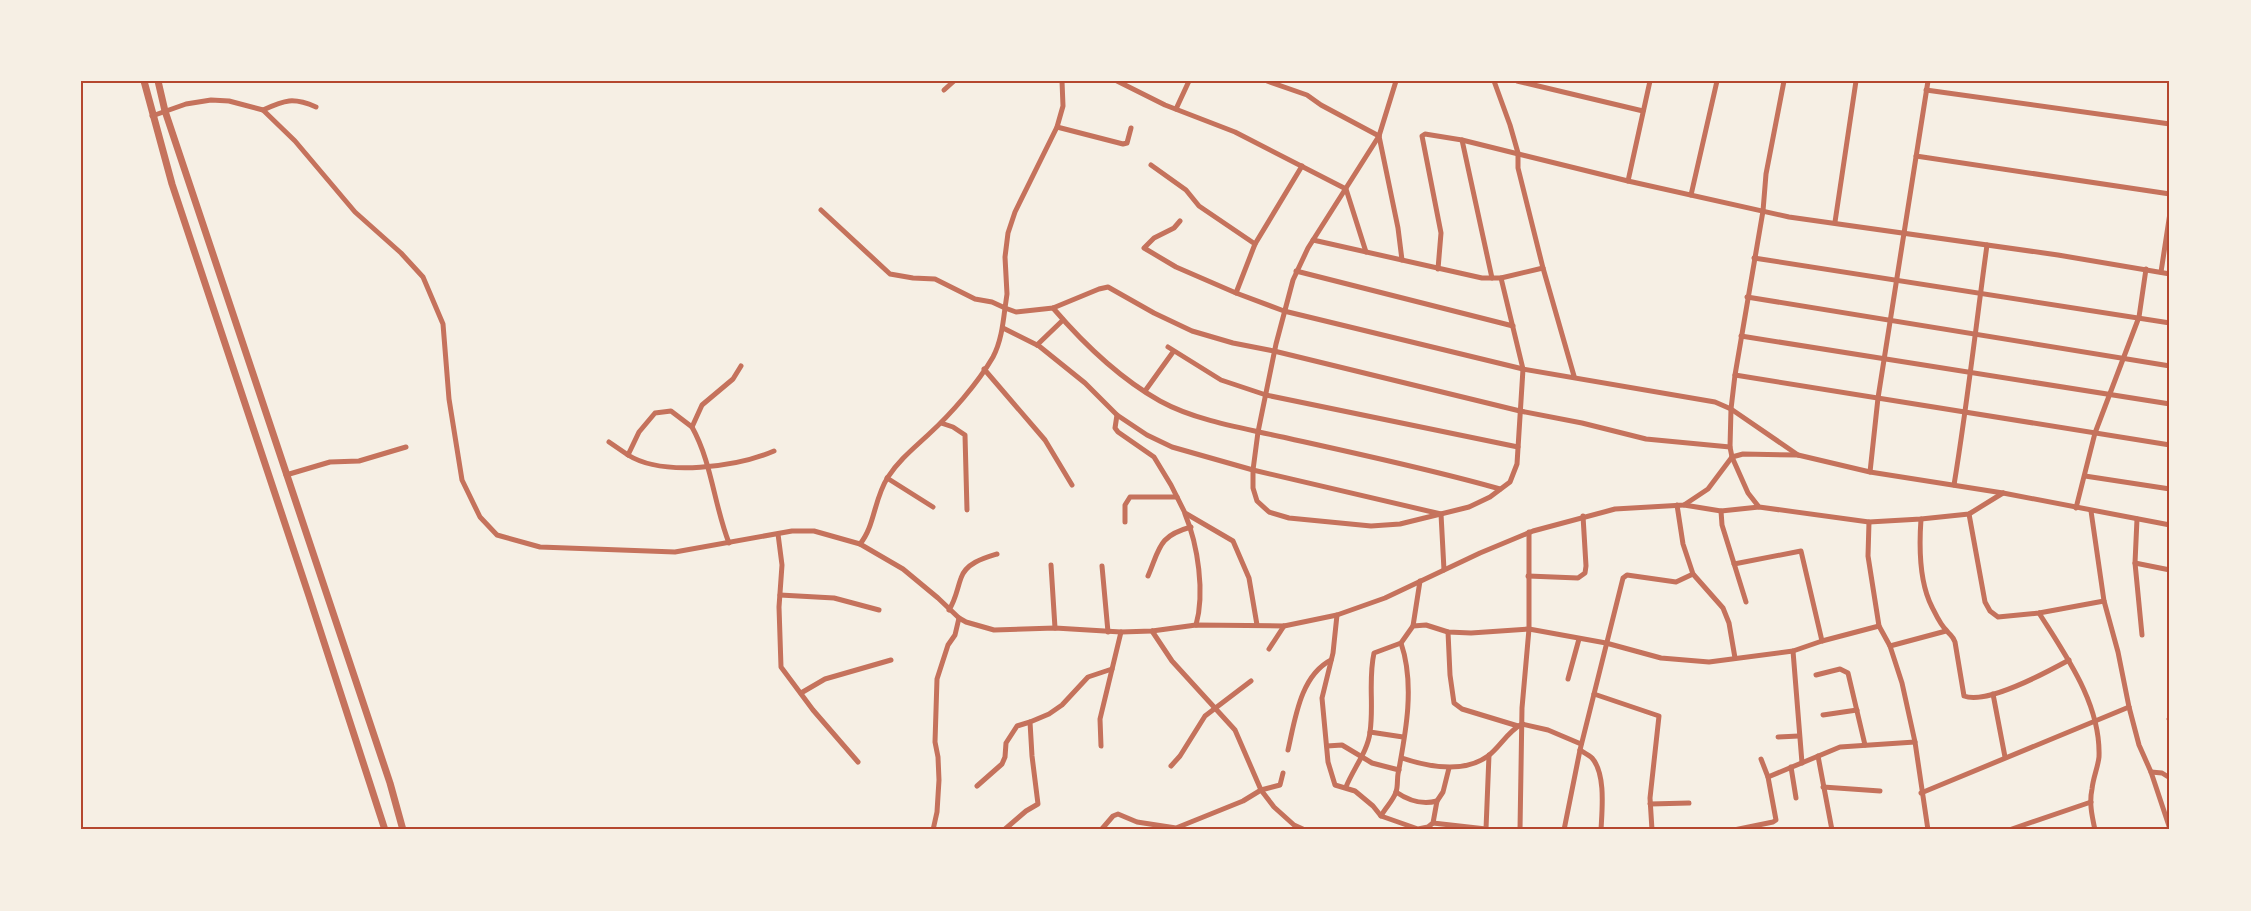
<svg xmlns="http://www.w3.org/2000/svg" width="2251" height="911" viewBox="0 0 2251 911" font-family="'Source Serif 4',serif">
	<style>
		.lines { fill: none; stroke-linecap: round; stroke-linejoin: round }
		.minor { stroke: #c5725c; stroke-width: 5 }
		.tertiary { stroke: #c5725c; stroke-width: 7 }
		.neatline { fill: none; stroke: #b5482f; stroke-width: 2 }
	</style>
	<rect width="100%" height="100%" fill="#f6efe4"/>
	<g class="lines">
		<!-- minor -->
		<g class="minor">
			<polyline points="1062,81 1063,106 1057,127 1015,212 1008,233 1005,257 1007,294 1005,308 1016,312 1053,308 1099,289 1108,287 1154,313 1192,331 1233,343 1274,351 1520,411 1582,423 1646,439 1730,447"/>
			<polyline points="1117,81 1165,105 1235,132 1346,189 1366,252"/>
			<polyline points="1267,81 1307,95 1321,105 1379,136"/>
			<polyline points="1396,81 1379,136 1398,228 1402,260"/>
			<polyline points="1494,81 1510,125 1518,153 1518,168 1543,268 1574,376"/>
			<polyline points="1517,81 1643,111"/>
			<polyline points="1784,81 1766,174 1763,211 1735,375 1731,409 1730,447 1732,457 1748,493 1759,507 1869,522 1921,519 1969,514 2003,493"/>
			<polyline points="944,90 954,81"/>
			<polyline points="1926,90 2170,124"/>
			<polyline points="1176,109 1189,81"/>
			<path d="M263,110C285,100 293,97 316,107"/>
			<polyline points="152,116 186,104 211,100 229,101 263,110 295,141 355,212 401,253 423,277 443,324 449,399 462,480 480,517 497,535 540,547 675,552 792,531 814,531 860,544 903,569 938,598 959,618 966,622 994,630 1055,628 1121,632 1152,631 1196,625 1284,626 1337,615 1385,598 1480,553 1533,531 1615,509 1684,505 1708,489 1732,457"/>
			<polyline points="1057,127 1123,144 1127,143 1131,128"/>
			<polyline points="1379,136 1308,248 1293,280 1276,344 1258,432 1253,470 1253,488 1257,501 1269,512 1289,518 1371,526 1400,524 1469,507 1490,497 1510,482 1517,464 1523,369 1501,278"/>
			<polyline points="1462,140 1492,278"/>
			<polyline points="1916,156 2170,194"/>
			<polyline points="1151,165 1186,190 1199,206 1255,244"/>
			<polyline points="1628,181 1650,81"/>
			<polyline points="1691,195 1717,81"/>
			<path d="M821,210L890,274L913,278L935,279L975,299L992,302L1005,308C1003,324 1001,342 993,357C978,383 951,414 929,434C914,448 899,460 888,477C874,498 875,526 860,544"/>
			<polyline points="1180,221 1174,228 1154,238 1144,248 1176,267 1236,293 1284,311 1523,369 1715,402 1731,409 1798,455"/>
			<polyline points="1835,222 1856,81"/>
			<polyline points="1313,240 1482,278 1501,278 1543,268"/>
			<polyline points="1754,258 2170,323"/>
			<polyline points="1438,269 1441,233 1422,136 1425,134 1462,140 1628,181 1789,217 2058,255 2170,274"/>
			<polyline points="1296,271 1513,326"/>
			<polyline points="2161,272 2170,213"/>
			<polyline points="1236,293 1255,244 1302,166"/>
			<polyline points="1747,297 2170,366"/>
			<path d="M1053,308C1083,343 1119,378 1160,401C1196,421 1247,429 1287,438C1358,454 1430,469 1500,489"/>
			<polyline points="1003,328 1039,346 1085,383 1117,415 1147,435 1172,447 1253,470 1441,514 1444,570"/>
			<polyline points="1741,336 2170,404"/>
			<polyline points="1037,345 1063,320"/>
			<polyline points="1168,347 1221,380 1266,395 1518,447"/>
			<path d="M741,366L733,379L702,405L692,427L671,411L655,413L639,432L628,455C663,477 737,467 774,451"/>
			<polyline points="984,369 1045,440 1072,485"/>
			<polyline points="1735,375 2170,445"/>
			<polyline points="1145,391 1173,352"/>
			<polyline points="1117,415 1115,428 1118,432 1154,457 1171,485 1185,513 1233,541 1249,578 1257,625"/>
			<polyline points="941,423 953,427 965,435 967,510"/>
			<path d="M692,427C712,463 714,505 729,543"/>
			<polyline points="609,442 628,455"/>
			<polyline points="1732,457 1743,454 1798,455 1870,472 2003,493 2170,525"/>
			<polyline points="1870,472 1878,398 1928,81"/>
			<polyline points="286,475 330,462 359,461 406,447"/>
			<polyline points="2085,476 2170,489"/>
			<polyline points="887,478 933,507"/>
			<path d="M1954,485C1967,406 1976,325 1987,245"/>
			<polyline points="1677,505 1683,544 1693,574 1723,608 1729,623 1735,658"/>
			<polyline points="1684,505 1721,511"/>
			<polyline points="2076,508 2095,433 2139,317 2146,269"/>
			<polyline points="2091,511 2104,601 2118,652 2129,707 2139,745 2151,772 2170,829"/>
			<path d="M1185,514C1198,545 1205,593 1196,625"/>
			<polyline points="1969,514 1985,602 1990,611 1998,617 2039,613 2104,601"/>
			<path d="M1921,519C1919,547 1919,582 1932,607C1936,615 1941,626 1947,631C1951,636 1953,636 1955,642L1964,696C1987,705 2047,672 2069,660"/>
			<polyline points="2137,519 2135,563 2142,635"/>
			<polyline points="1125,522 1125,505 1130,497 1177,497"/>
			<polyline points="1869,522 1868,556 1879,626 1890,646 1902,683 1915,742 1928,830"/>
			<polyline points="778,534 782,565 779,607 781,667 813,710 858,762"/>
			<polyline points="2135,563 2170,570"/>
			<polyline points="1734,564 1801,551 1822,641"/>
			<polyline points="1051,565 1055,628"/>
			<polyline points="1102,566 1108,632"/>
			<path d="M1148,576C1160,548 1158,536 1191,527"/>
			<polyline points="1528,576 1578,578 1585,573 1586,566 1583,516"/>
			<polyline points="780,595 834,598 879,610"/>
			<polyline points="1746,602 1722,525 1721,511 1759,507"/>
			<path d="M949,610C956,599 957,589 961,578C966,563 984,558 997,554"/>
			<path d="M2039,613C2066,656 2101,704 2099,757C2098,767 2093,778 2092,789C2089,803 2092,816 2095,830"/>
			<polyline points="1337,615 1333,653 1322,698 1328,762 1335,785 1355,791 1373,806 1381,816 1418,829 1428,827 1433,823 1437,801 1443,792 1449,768"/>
			<polyline points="1413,626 1420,581"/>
			<polyline points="1152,631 1172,661 1235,730 1261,790 1274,807 1294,825 1305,830"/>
			<polyline points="1448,632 1450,675 1454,703 1462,709 1518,726"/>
			<polyline points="1890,646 1946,631"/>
			<polyline points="1269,649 1284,626"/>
			<polyline points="1793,651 1802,763"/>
			<polyline points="1816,675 1840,669 1848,673 1865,745"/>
			<polyline points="1568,679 1579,639"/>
			<polyline points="801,693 825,679 891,660"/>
			<polyline points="1594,694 1659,716 1650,798 1652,830"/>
			<polyline points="1993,694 2005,757"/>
			<polyline points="1823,715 1857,710"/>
			<polyline points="2169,719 2170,720"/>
			<polyline points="1370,732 1403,737"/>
			<polyline points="1778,737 1799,736"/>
			<polyline points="1101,746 1100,719 1121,632"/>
			<polyline points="1327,746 1342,745 1372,763 1399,770"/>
			<path d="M1288,750C1295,720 1300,676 1331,660"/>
			<path d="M1580,750C1583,752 1589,755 1592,758C1606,774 1602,810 1601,830"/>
			<polyline points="1818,756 1832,830"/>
			<path d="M1402,758C1429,767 1463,774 1488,756C1500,747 1508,731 1522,724L1548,730L1581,744"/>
			<polyline points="1761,759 1768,777 1840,747 1915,742"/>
			<polyline points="1171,766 1180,756 1205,716 1251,681"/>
			<polyline points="1791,767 1796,798"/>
			<polyline points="2151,772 2162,773 2170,778"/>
			<polyline points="977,786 1002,764 1005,757 1006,743 1017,726 1030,722"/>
			<path d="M1346,787C1353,769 1368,751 1370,732C1374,705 1368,680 1374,653L1401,643L1413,626L1426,625L1448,632L1471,633L1529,629L1606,643L1661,658L1709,662L1793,651L1822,641L1879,626"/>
			<polyline points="1823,787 1880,791"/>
			<path d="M1396,792C1409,801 1422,805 1437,801"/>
			<polyline points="1921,793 2129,707"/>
			<polyline points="1650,804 1689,803"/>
			<path d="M1381,816C1385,808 1393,801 1396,792C1398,787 1397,779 1398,774C1406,732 1415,684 1401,643"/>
			<polyline points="1433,823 1486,829 1489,755"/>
			<polyline points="933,830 937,812 939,780 938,757 935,742 937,679 948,645 955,635 959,618"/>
			<polyline points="1004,830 1026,811 1038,804 1032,756 1030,722 1049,714 1062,705 1088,677 1112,669"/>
			<polyline points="1101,830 1113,816 1118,814 1137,822 1176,828 1243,801 1261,790 1280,785 1283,773"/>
			<polyline points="1520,830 1522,708 1529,629 1529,532"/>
			<polyline points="1564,830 1580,750 1623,578 1627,575 1676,582 1693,574"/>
			<polyline points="1734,830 1773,822 1776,820 1768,777"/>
			<polyline points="2009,830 2091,802"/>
		</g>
		<!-- tertiary -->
		<g class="tertiary">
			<polyline points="144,81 172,184 309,596 385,830"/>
			<polyline points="158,81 165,111 390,783 403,830"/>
		</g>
	</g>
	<!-- border -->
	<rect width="2251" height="911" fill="none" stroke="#f6efe4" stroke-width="165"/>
	<rect x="82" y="82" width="2086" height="746" class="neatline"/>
</svg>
